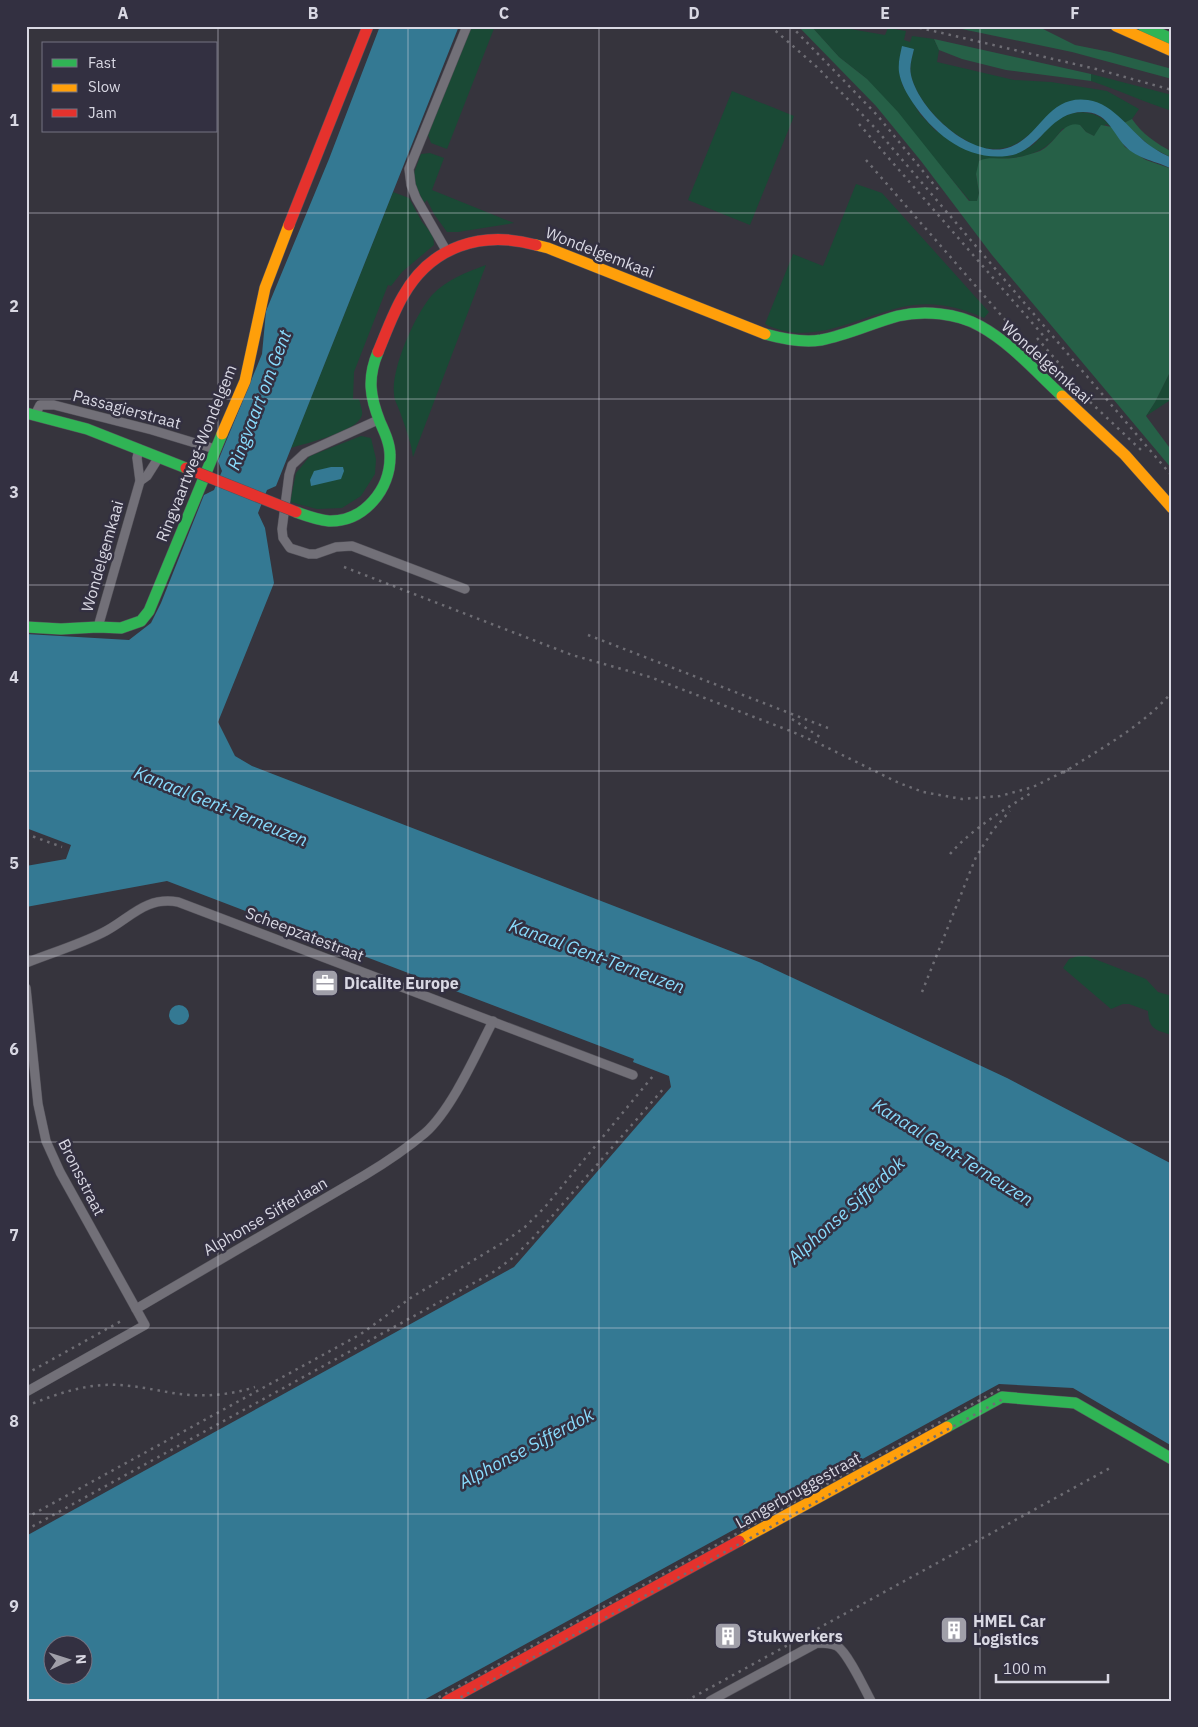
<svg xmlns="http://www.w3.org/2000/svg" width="1198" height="1727" viewBox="0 0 1198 1727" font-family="'IBM Plex Sans',sans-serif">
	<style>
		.green { fill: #1a4935 }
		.forest { fill: #266047 }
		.water { fill: #347993; fill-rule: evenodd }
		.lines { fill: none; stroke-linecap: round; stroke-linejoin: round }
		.street-casing { stroke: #535159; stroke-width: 10 }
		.fast-casing { stroke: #535159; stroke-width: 12 }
		.slow-casing { stroke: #535159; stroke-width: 12 }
		.jam-casing { stroke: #535159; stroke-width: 12 }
		.street { stroke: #727078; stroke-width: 9 }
		.fast { stroke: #30b455; stroke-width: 11 }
		.slow { stroke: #ff9f0a; stroke-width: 11 }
		.jam { stroke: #e5322d; stroke-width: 11 }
		.rail { stroke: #6e6d74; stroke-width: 2.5; stroke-dasharray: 2.5 5; stroke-linecap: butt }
		.jam-bridge-casing { stroke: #535159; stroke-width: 12; stroke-linecap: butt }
		.jam-bridge { stroke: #e5322d; stroke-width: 11 }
		.grid { fill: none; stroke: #d9d8e3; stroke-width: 1; stroke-opacity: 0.55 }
		.labels { text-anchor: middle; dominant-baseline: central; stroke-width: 5; stroke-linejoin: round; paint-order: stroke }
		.street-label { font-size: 16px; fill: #d9d8e3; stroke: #333041 }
		.poi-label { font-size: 16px; font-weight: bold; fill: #d9d8e3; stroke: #333041; text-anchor: start }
		.water-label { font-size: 18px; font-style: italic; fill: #89dcfd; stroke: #333041 }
		.neatline { fill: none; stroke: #d9d8e3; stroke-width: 2 }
		.grid-label { font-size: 16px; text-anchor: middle; font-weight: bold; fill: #d9d8e3 }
	</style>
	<rect width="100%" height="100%" fill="#36343d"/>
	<!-- green -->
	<g class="green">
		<polygon points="470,26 495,26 447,149 431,143 428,135"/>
		<path d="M811,26H833L885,35L888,28L906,31L904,40L910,42L912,36L934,39L939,50L937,62L1014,80L1051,82L1107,91L1139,109L1132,119L1124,123C1111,111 1098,101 1080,100C1066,110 1051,119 1036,130C1025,137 1017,146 1004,148C968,156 918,108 911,75C909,67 912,58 914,49L902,84L920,114L936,131L1009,156C1018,153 1026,150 1034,144C1041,138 1045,129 1052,124C1071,108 1095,108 1112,127L1106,124L1094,136L1086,132L1080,125L1062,129C1043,158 1017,159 985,159L976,174L979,193L977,201H970L867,79L839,57Z"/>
		<path d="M1091,74L1172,95V111C1144,102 1118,90 1091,81Z"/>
		<polygon points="732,91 794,116 750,225 688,200"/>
		<polygon points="430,153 444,158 432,190 514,223 458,232 447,232 434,214 427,200 424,203 412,178 421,154"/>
		<path d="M856,184L882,193L989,312L984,318C962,308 938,302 914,305C865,311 815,350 765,324L793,254L823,266Z"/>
		<path d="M393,192L409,198L422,222L433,235L434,245L402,272L391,286L388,285L354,372L353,399H359C360,403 363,411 362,415C358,432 306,443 291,448Z"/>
		<path d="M486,265L413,457C411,441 405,427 400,412C398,406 394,400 394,394C391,368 415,315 432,295C446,280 467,272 486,265Z"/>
		<polygon points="1172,368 1172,399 1146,416 1155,402"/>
		<polygon points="361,436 371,438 376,459 375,474 361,496 342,508 317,509 290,502 296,473 310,456"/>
		<path d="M1078,956H1087L1146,979L1158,992L1172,996V1035C1156,1030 1149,1030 1148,1011L1129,1004H1123L1111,1009L1063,968L1069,959Z"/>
	</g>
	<!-- forest -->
	<g class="forest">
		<path d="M798,26H811L839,57L867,79L898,112L969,201H977L979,193L976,174L979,161C990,156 1001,160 1013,158C1022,157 1031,154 1040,151C1056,144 1062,120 1080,125L1086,132L1094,136L1101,125L1112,127L1125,147L1146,160L1172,169V368L1155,402L1146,416L1172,451V469L992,255L921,161L876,106Z"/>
		<polygon points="957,26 1039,27 1075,45 1110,52 1172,69 1172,79 1072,52 957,28"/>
		<polygon points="934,39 1091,74 1091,81 1006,70 962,59 939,50"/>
		<path d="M1132,119C1142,134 1156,143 1172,152V158L1151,147L1124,123Z"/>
	</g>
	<!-- water -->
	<g class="water">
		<path d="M380,26H459L276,486L267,490L258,513L265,528L274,583L218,722L235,756L252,766L759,962L1007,1078L1172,1164V1446L1073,1388L999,1384L422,1701H26V1536L514,1267L671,1087L669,1076L633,1062L634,1059L167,881L26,907V866L66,859L71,845L26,828V634L129,640L151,623L161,603L204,495L214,490L222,471L218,461L262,354L266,311L329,159ZM52,1644H82V1674H52Z"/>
		<path d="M902,46L914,49C912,58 909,66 911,75C918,108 967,155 1003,149C1040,142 1045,94 1088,100C1115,104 1131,133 1152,147C1158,151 1165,155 1172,158V169C1157,161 1137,159 1125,146C1111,131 1108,112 1083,112C1048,112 1041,152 1007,156C967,161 934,134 913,103C907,94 901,84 899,72C898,63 900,55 902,46Z"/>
		<polygon points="331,467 343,467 344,471 341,479 311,486 310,480 314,471"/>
		<circle cx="179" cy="1015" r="10"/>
	</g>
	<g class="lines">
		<!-- street casing -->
		<g class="street-casing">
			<g id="street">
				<polyline points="447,252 416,198 411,185 409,169 467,26"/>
				<polyline points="35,415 40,405 54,405 152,430 215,449"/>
				<polyline points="378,420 305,453 292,465 289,475 282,529 283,538 290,548 309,554 316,554 336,547 352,546 465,589"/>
				<polyline points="140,481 147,476 159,457"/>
				<polyline points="98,627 140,481 137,458 139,449"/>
				<path d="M26,963C51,953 78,945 102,933C129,920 144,896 178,902L633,1075"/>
				<polyline points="26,988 38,1104 46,1141 60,1172 145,1325 26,1392"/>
				<path d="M136,1309L365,1175C385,1163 406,1149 425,1133C452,1109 476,1054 493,1021"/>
				<path d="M710,1701L817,1643C824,1643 831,1643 837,1646C848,1653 864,1688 871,1701"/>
			</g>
		</g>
		<!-- fast casing -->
		<g class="fast-casing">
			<g id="fast">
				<polyline points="1143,26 1172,39"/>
				<path d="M765,334C783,339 802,343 821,340C848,335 872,323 898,316C924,310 957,313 980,326C1011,343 1036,372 1062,396"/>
				<polyline points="26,413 87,429 186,468"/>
				<path d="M296,512C307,516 318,520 329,521C364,522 391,489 390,455C390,444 385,433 380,422C370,397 367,378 378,352"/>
				<polyline points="26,627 61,629 98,627 121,628 141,621 149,611 222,434"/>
				<polyline points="947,1427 1002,1397 1075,1403 1172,1459"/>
			</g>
		</g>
		<!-- slow casing -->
		<g class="slow-casing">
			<g id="slow">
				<polyline points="1116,26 1172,51"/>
				<polyline points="536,245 548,248 765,334"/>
				<polyline points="1062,396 1125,455 1172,508"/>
				<polyline points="222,434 245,381 265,288 289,225"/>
				<polyline points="739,1541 947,1427"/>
			</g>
		</g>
		<!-- jam casing -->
		<g class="jam-casing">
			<g id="jam">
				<polyline points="289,225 368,26"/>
				<path d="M378,352C386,333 393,313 403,296C431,246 482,230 536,245"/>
				<polyline points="447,1701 739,1541"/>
			</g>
		</g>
		<!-- street -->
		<use href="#street" class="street"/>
		<!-- fast -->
		<use href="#fast" class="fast"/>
		<!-- slow -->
		<use href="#slow" class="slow"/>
		<!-- jam -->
		<use href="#jam" class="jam"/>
		<!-- rail -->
		<g class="rail">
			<polyline points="770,26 818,68 876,129 1172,476"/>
			<polyline points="791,26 877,115 940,192"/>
			<polyline points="912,26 1096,69 1172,90"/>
			<polyline points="859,124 1048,341"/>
			<polyline points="866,160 1014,330 1141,450"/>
			<polyline points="1037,338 1063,368"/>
			<polyline points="344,567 572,655 650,677 793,732 818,743 899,783 923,792 962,799 1000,796 1033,787 1069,769"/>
			<polyline points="588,635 828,728"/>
			<polyline points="792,719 823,739"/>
			<path d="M1063,773C1101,748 1142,727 1172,692"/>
			<polyline points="26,834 62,847"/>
			<path d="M950,854C973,828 1002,811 1031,793"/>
			<polyline points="922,992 976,857 993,830 1010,811"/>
			<polyline points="26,1374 123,1320"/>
			<path d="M26,1406C57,1394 86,1383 119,1385C139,1386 159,1391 179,1394C205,1397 231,1395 255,1387"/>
			<polyline points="26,1518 361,1334 412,1297 504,1242 525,1227 545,1207 653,1076"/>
			<polyline points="26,1530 492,1273 514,1257 533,1238 665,1087"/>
			<polyline points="432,1701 1000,1389"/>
			<polyline points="454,1701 1003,1399"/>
			<polyline points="686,1701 1110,1468"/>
		</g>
		<!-- jam-bridge casing -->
		<g class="jam-bridge-casing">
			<polyline id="jam-bridge" points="186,468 296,512"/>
		</g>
		<!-- jam-bridge -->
		<use href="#jam-bridge" class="jam-bridge"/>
	</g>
	<!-- grid -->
	<path class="grid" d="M218,26V1701M408,26V1701M599,26V1701M790,26V1701M980,26V1701M26,213H1172M26,399H1172M26,585H1172M26,771H1172M26,956H1172M26,1142H1172M26,1328H1172M26,1514H1172"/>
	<!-- icons -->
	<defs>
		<g id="office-square" transform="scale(1.4375)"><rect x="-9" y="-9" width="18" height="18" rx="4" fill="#a09fa9" stroke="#333041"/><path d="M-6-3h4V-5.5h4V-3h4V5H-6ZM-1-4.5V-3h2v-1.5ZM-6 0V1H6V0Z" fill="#fff"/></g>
		<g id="building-square" transform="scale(1.4375)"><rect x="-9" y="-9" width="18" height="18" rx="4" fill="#a09fa9" stroke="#333041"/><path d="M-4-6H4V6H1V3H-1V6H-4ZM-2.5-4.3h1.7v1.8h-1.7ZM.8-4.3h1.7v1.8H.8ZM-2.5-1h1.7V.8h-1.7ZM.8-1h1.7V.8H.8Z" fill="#fff"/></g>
	</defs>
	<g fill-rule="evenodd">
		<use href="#office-square" x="325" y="983"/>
		<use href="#building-square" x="954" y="1630"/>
		<use href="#building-square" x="728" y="1636"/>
	</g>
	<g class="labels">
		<!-- street labels -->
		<g class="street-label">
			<text transform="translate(600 252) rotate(21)">Wondelgemkaai</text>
			<text transform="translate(1047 362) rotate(42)">Wondelgemkaai</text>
			<text transform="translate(127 409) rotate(15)">Passagierstraat</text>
			<text transform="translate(196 453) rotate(-68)">Ringvaartweg-Wondelgem</text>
			<text transform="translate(102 556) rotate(-74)">Wondelgemkaai</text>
			<text transform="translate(305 934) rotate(21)">Scheepzatestraat</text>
			<text transform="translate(82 1177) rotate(63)">Bronsstraat</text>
			<text transform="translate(265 1216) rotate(-30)">Alphonse Sifferlaan</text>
			<text transform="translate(798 1490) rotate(-29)">Langerbruggestraat</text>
		</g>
		<!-- poi labels -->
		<g class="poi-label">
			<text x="344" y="983">Dicalite Europe</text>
			<text x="973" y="1621">HMEL Car<tspan x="973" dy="18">Logistics</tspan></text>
			<text x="747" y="1636">Stukwerkers</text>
		</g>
		<!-- water labels -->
		<g class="water-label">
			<text transform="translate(259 400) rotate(-69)">Ringvaart om Gent</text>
			<text transform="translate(221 806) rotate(22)">Kanaal Gent-Terneuzen</text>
			<text transform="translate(597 956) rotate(20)">Kanaal Gent-Terneuzen</text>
			<text transform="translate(953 1152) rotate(32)">Kanaal Gent-Terneuzen</text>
			<text transform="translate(846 1210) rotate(-42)">Alphonse Sifferdok</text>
			<text transform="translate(526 1448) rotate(-28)">Alphonse Sifferdok</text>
		</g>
	</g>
	<!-- border -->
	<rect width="1198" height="1727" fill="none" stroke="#333041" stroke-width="55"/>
	<!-- legend -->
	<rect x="42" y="42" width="175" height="90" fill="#333041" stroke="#757382"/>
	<rect x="52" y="59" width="25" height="8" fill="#30b455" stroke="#757382"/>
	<text x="88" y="68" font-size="15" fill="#d9d8e3">Fast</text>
	<rect x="52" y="84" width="25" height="8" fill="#ff9f0a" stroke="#757382"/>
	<text x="88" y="92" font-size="15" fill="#d9d8e3">Slow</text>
	<rect x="52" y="109" width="25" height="8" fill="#e5322d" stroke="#757382"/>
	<text x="88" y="118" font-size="15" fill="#d9d8e3">Jam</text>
	<!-- north arrow -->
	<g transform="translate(68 1660) rotate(86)"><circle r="24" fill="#333041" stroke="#757382"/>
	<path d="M0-4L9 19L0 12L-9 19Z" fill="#a09fa9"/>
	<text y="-8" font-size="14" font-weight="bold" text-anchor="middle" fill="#d9d8e3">N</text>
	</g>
	<!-- scale -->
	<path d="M996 1674v8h112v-8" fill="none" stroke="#d9d8e3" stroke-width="2.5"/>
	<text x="1003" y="1674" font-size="15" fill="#d9d8e3" stroke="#333041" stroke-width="4" paint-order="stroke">100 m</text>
	<rect x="28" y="28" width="1142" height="1672" class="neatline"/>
	<g class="grid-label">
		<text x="123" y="19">A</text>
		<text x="313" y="19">B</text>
		<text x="504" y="19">C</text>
		<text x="694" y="19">D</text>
		<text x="885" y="19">E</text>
		<text x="1075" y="19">F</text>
		<text x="14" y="126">1</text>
		<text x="14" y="312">2</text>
		<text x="14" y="498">3</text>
		<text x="14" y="683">4</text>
		<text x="14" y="869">5</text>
		<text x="14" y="1055">6</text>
		<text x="14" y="1241">7</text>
		<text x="14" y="1427">8</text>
		<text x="14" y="1612">9</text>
	</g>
</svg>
